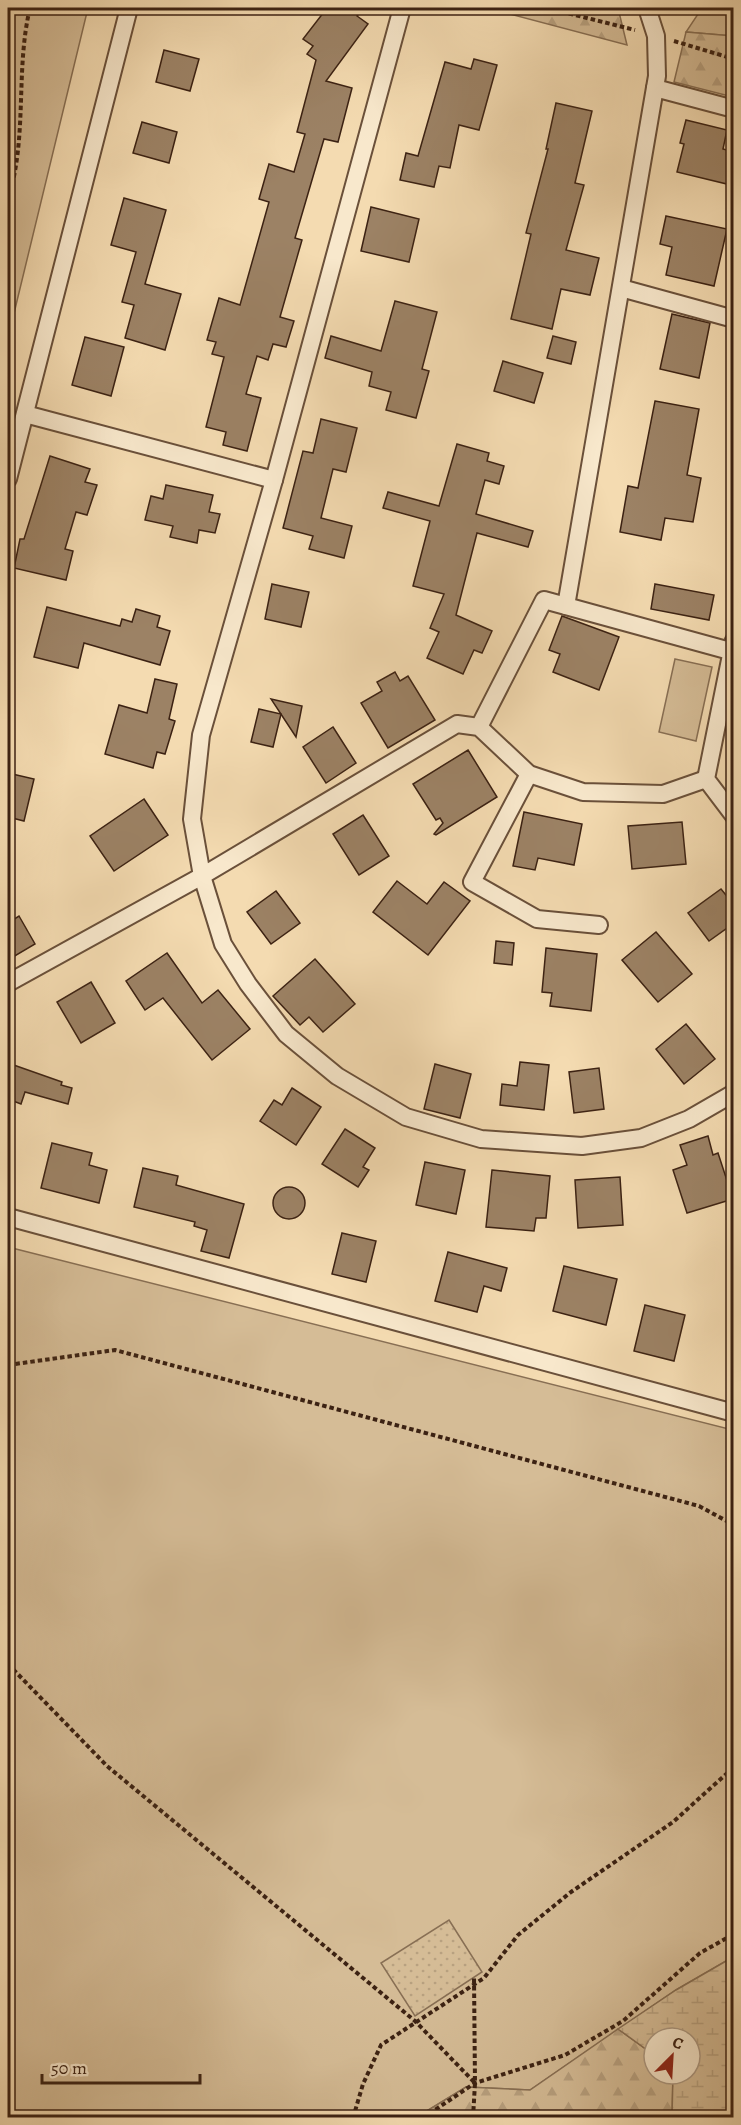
<svg xmlns="http://www.w3.org/2000/svg" width="741" height="2125" viewBox="0 0 741 2125" font-family="Alegreya,serif">
	<style>
		.grass { fill: #d5bc96; stroke: #886f54; stroke-width: 1.5 }
		.forest { fill: url(#forest-firs); stroke: #886f54; stroke-width: 1.5 }
		.wetland { fill: url(#wetland-marsh); stroke: #886f54; stroke-width: 1.5 }
		.park { fill: url(#park-dots); stroke: #886f54; stroke-width: 1.5 }
		.building { fill: #9c8265; stroke: #3c2213; stroke-width: 1.5 }
		.lines { fill: none; stroke-linecap: round; stroke-linejoin: round }
		.minor-casing { stroke: #6a503a; stroke-width: 20 }
		.path { stroke: #3c2213; stroke-width: 4; stroke-dasharray: 4.5 3; stroke-linecap: butt }
		.minor { stroke: #f8e8cc; stroke-width: 16 }
	</style>
	<defs>
		<pattern id="forest-firs" width="22" height="20" patternUnits="userSpaceOnUse" patternTransform="scale(1.5)"><rect width="22" height="20" fill="#d5bc96"/><path d="M5 1l3.5 6h-7zM16 11l3.5 6h-7z" fill="#b8a180"/></pattern>
		<pattern id="wetland-marsh" width="20" height="14" patternUnits="userSpaceOnUse" patternTransform="scale(1.5)"><rect width="20" height="14" fill="#d5bc96"/><path d="M1 5h8M5 5V1M11 12h8M15 12V8" fill="none" stroke="#b8a180"/></pattern>
		<pattern id="park-dots" width="8" height="8" patternUnits="userSpaceOnUse" patternTransform="scale(1.5)"><rect width="8" height="8" fill="#d5bc96"/><path d="M2 2h.1M6 6h.1" fill="none" stroke="#b8a180" stroke-width="1.8" stroke-linecap="round"/></pattern>
	</defs>
	<rect width="100%" height="100%" fill="#f4dbb1"/>
	<filter id="stains"><feTurbulence type="fractalNoise" baseFrequency=".00333" numOctaves="4"/><feColorMatrix values="0 0 0 0 .2 0 0 0 0 .09 0 0 0 0 .02 0 0 0 .5 -.17"/></filter>
	<radialGradient id="worn" r=".72"><stop offset=".6" stop-color="#630" stop-opacity="0"/><stop offset="1" stop-color="#630" stop-opacity=".3"/></radialGradient>
	<!-- grass -->
	<g class="grass">
		<polygon points="8,8 88,8 8,338"/>
		<polygon points="702,8 733,8 733,36 686,32"/>
		<polygon points="675,659 712,667 696,741 659,732"/>
		<polygon points="8,1247 733,1430 733,1957 676,1990 530,2090 466,2087 417,2117 8,2117"/>
	</g>
	<!-- forest -->
	<g class="forest">
		<polygon points="487,8 618,8 627,45"/>
		<polygon points="686,32 733,36 733,97 674,82"/>
		<polygon points="618,2029 654,2055 654,2074 673,2074 672,2117 417,2117 466,2087 530,2090"/>
	</g>
	<!-- wetland -->
	<polygon class="wetland" points="733,1957 733,2117 672,2117 673,2074 690,2074 690,2038 654,2038 654,2055 618,2029 676,1990"/>
	<!-- park -->
	<polygon class="park" points="449,1920 482,1972 415,2016 381,1963"/>
	<!-- building -->
	<g class="building">
		<polygon points="327,8 364,8 357,16 368,24 326,81 352,88 338,142 324,139 295,238 302,240 280,317 294,321 286,347 273,344 268,360 257,356 246,394 261,398 247,451 223,445 226,432 206,427 224,357 212,354 216,342 207,340 219,298 240,305 269,202 259,199 269,164 294,172 305,134 297,132 316,60 307,54 313,46 303,39"/>
		<polygon points="164,50 199,59 190,91 156,82"/>
		<polygon points="474,59 497,65 479,130 459,125 450,168 439,166 434,187 400,180 406,153 418,156 445,62 471,69"/>
		<polygon points="556,103 592,111 575,183 584,185 566,250 599,258 590,295 561,289 552,329 511,319 531,234 526,233 548,149 546,149"/>
		<polygon points="686,120 727,130 723,149 734,152 734,173 731,185 677,172 684,144 680,143"/>
		<polygon points="142,122 177,132 169,163 133,153"/>
		<polygon points="124,198 166,210 145,284 181,294 165,350 125,338 134,305 122,302 136,252 111,245"/>
		<polygon points="371,207 419,219 409,262 361,251"/>
		<polygon points="666,216 727,229 714,286 666,275 672,247 660,244"/>
		<polygon points="395,301 437,312 422,369 429,371 416,418 386,410 391,392 369,386 372,372 325,358 331,336 381,351"/>
		<polygon points="672,314 710,323 699,378 660,369"/>
		<polygon points="553,336 576,342 571,364 547,358"/>
		<polygon points="85,337 124,347 111,396 72,385"/>
		<polygon points="503,361 543,373 534,403 494,391"/>
		<polygon points="655,401 699,409 687,475 701,478 693,522 665,518 661,540 620,532 628,486 638,488"/>
		<polygon points="321,419 357,428 346,472 333,469 321,518 352,526 344,558 309,549 313,536 283,528 303,451 313,453"/>
		<polygon points="457,444 489,453 487,461 504,466 499,484 485,480 476,514 533,531 528,547 477,533 456,615 492,631 482,653 474,650 463,674 427,658 439,632 430,628 444,594 413,586 430,521 383,508 388,492 439,506"/>
		<polygon points="50,456 90,469 85,482 97,485 87,515 76,512 65,549 73,551 66,580 14,568 20,539 24,539"/>
		<polygon points="166,485 213,495 209,512 220,514 215,533 199,530 197,543 170,537 173,526 145,520 151,496 163,499"/>
		<polygon points="272,584 309,592 301,627 265,619"/>
		<polygon points="655,584 714,595 709,620 651,609"/>
		<polygon points="47,607 120,626 122,619 132,622 136,609 160,616 157,627 170,631 160,665 84,643 78,668 34,657"/>
		<polygon points="562,616 619,637 599,690 553,672 560,654 549,650"/>
		<polygon points="395,672 400,681 408,676 435,720 388,748 361,703 382,691 377,682"/>
		<polygon points="155,679 177,684 169,719 175,721 165,754 157,752 153,768 105,754 119,705 147,713"/>
		<polygon points="271,699 302,706 296,737"/>
		<polygon points="259,709 281,714 273,747 251,742"/>
		<polygon points="333,727 356,763 326,783 303,747"/>
		<polygon points="468,750 497,797 436,835 434,834 443,823 440,818 436,820 413,784"/>
		<polygon points="8,773 34,779 24,821 8,817"/>
		<polygon points="144,799 168,835 114,871 90,836"/>
		<polygon points="524,812 582,824 574,865 538,858 535,870 513,866"/>
		<polygon points="363,815 389,856 359,875 333,834"/>
		<polygon points="682,822 686,864 632,869 628,826"/>
		<polygon points="397,881 427,904 444,882 470,901 428,955 373,912"/>
		<polygon points="721,889 734,905 734,923 709,941 688,913"/>
		<polygon points="276,891 300,923 271,944 247,912"/>
		<polygon points="19,916 35,944 8,960 8,923"/>
		<polygon points="656,932 692,974 658,1002 622,960"/>
		<polygon points="496,941 514,943 512,965 494,963"/>
		<polygon points="546,948 597,954 591,1011 550,1006 552,993 542,992"/>
		<polygon points="167,953 202,1003 218,990 250,1029 212,1060 163,998 145,1010 126,981"/>
		<polygon points="315,959 355,1004 323,1032 309,1017 300,1025 273,996"/>
		<polygon points="91,982 115,1023 81,1043 57,1002"/>
		<polygon points="686,1024 715,1059 684,1084 656,1049"/>
		<polygon points="520,1062 549,1065 544,1110 500,1105 502,1084 517,1086"/>
		<polygon points="8,1063 62,1082 61,1085 72,1088 68,1104 25,1092 21,1104 8,1099"/>
		<polygon points="435,1064 471,1074 460,1118 424,1109"/>
		<polygon points="599,1068 604,1109 574,1113 569,1072"/>
		<polygon points="292,1088 321,1107 296,1145 260,1121 274,1100 282,1105"/>
		<polygon points="345,1129 375,1148 363,1167 369,1170 358,1187 322,1164"/>
		<polygon points="708,1136 713,1155 718,1153 733,1199 687,1213 673,1170 687,1165 680,1145"/>
		<polygon points="52,1143 92,1153 89,1165 107,1170 99,1203 41,1188"/>
		<polygon points="425,1162 465,1170 456,1214 416,1205"/>
		<polygon points="143,1168 178,1176 176,1185 244,1204 229,1258 201,1251 207,1230 194,1226 195,1222 134,1207"/>
		<polygon points="492,1170 550,1176 546,1218 536,1218 534,1231 486,1227"/>
		<polygon points="620,1177 623,1225 578,1228 575,1180"/>
		<circle cx="289" cy="1203" r="16"/>
		<polygon points="342,1233 376,1241 366,1282 332,1274"/>
		<polygon points="448,1252 507,1268 501,1291 484,1286 477,1312 435,1301"/>
		<polygon points="564,1266 617,1279 606,1325 553,1311"/>
		<polygon points="645,1305 685,1315 674,1361 634,1351"/>
	</g>
	<g class="lines">
		<!-- minor casing -->
		<g class="minor-casing">
			<g id="minor">
				<polyline points="402,8 274,480 201,735 192,819 202,876 223,944 248,984 286,1034 337,1076 406,1117 481,1139 582,1146 641,1138 689,1119 734,1093"/>
				<polyline points="655,88 734,109"/>
				<polyline points="621,288 734,319"/>
				<polyline points="25,414 274,480"/>
				<polyline points="8,479 129,8"/>
				<polyline points="566,606 657,76 656,36 647,8"/>
				<polyline points="734,640 706,779 734,816"/>
				<polyline points="479,727 544,600 730,651"/>
				<polyline points="529,774 472,882 537,919 599,925"/>
				<polyline points="8,983 202,876 457,724 479,727 529,774 583,792 663,794 706,779"/>
				<polyline points="8,1217 734,1413"/>
			</g>
		</g>
		<!-- path -->
		<g class="path">
			<polyline points="547,8 635,30"/>
			<polyline points="674,41 734,59"/>
			<path d="M8,199C28,138 15,70 30,8"/>
			<polyline points="8,1365 115,1350 699,1506 734,1525"/>
			<polyline points="8,1664 107,1766 415,2021 475,2083"/>
			<polyline points="353,2118 363,2084 381,2045 484,1978 518,1935 571,1892 673,1822 734,1767"/>
			<polyline points="423,2118 475,2083 565,2055 623,2021 700,1953 734,1934"/>
			<polyline points="473,2118 475,2083 474,1977"/>
		</g>
		<!-- minor -->
		<use href="#minor" class="minor"/>
	</g>
	<!-- margin -->
	<rect width="741" height="2125" fill="none" stroke="#f4dbb1" stroke-width="30"/>
	<rect x="9" y="9" width="723" height="2107" fill="none" stroke="#3c2213" stroke-width="3"/>
	<rect x="15" y="15" width="711" height="2095" fill="none" stroke="#3c2213" stroke-width="1.5"/>
	<!-- north arrow -->
	<g transform="translate(672 2056) rotate(24)"><circle r="28" fill="#f8e8cc" stroke="#ad9982" stroke-width="1.5"/>
	<path d="M0-4.5L10 22L0 15L-10 22Z" fill="#8f2418"/>
	<text y="-9" font-size="16" font-weight="bold" text-anchor="middle" fill="#3c2213">С</text>
	</g>
	<!-- scale -->
	<path d="M42 2074v9h158v-9" fill="none" stroke="#3c2213" stroke-width="3"/>
	<text x="51" y="2074" font-size="18" fill="#3c2213" stroke="#f8e8cc" stroke-width="4.5" paint-order="stroke">50 m</text>
	<rect width="100%" height="100%" filter="url(#stains)"/>
	<rect width="100%" height="100%" fill="url(#worn)"/>
</svg>
